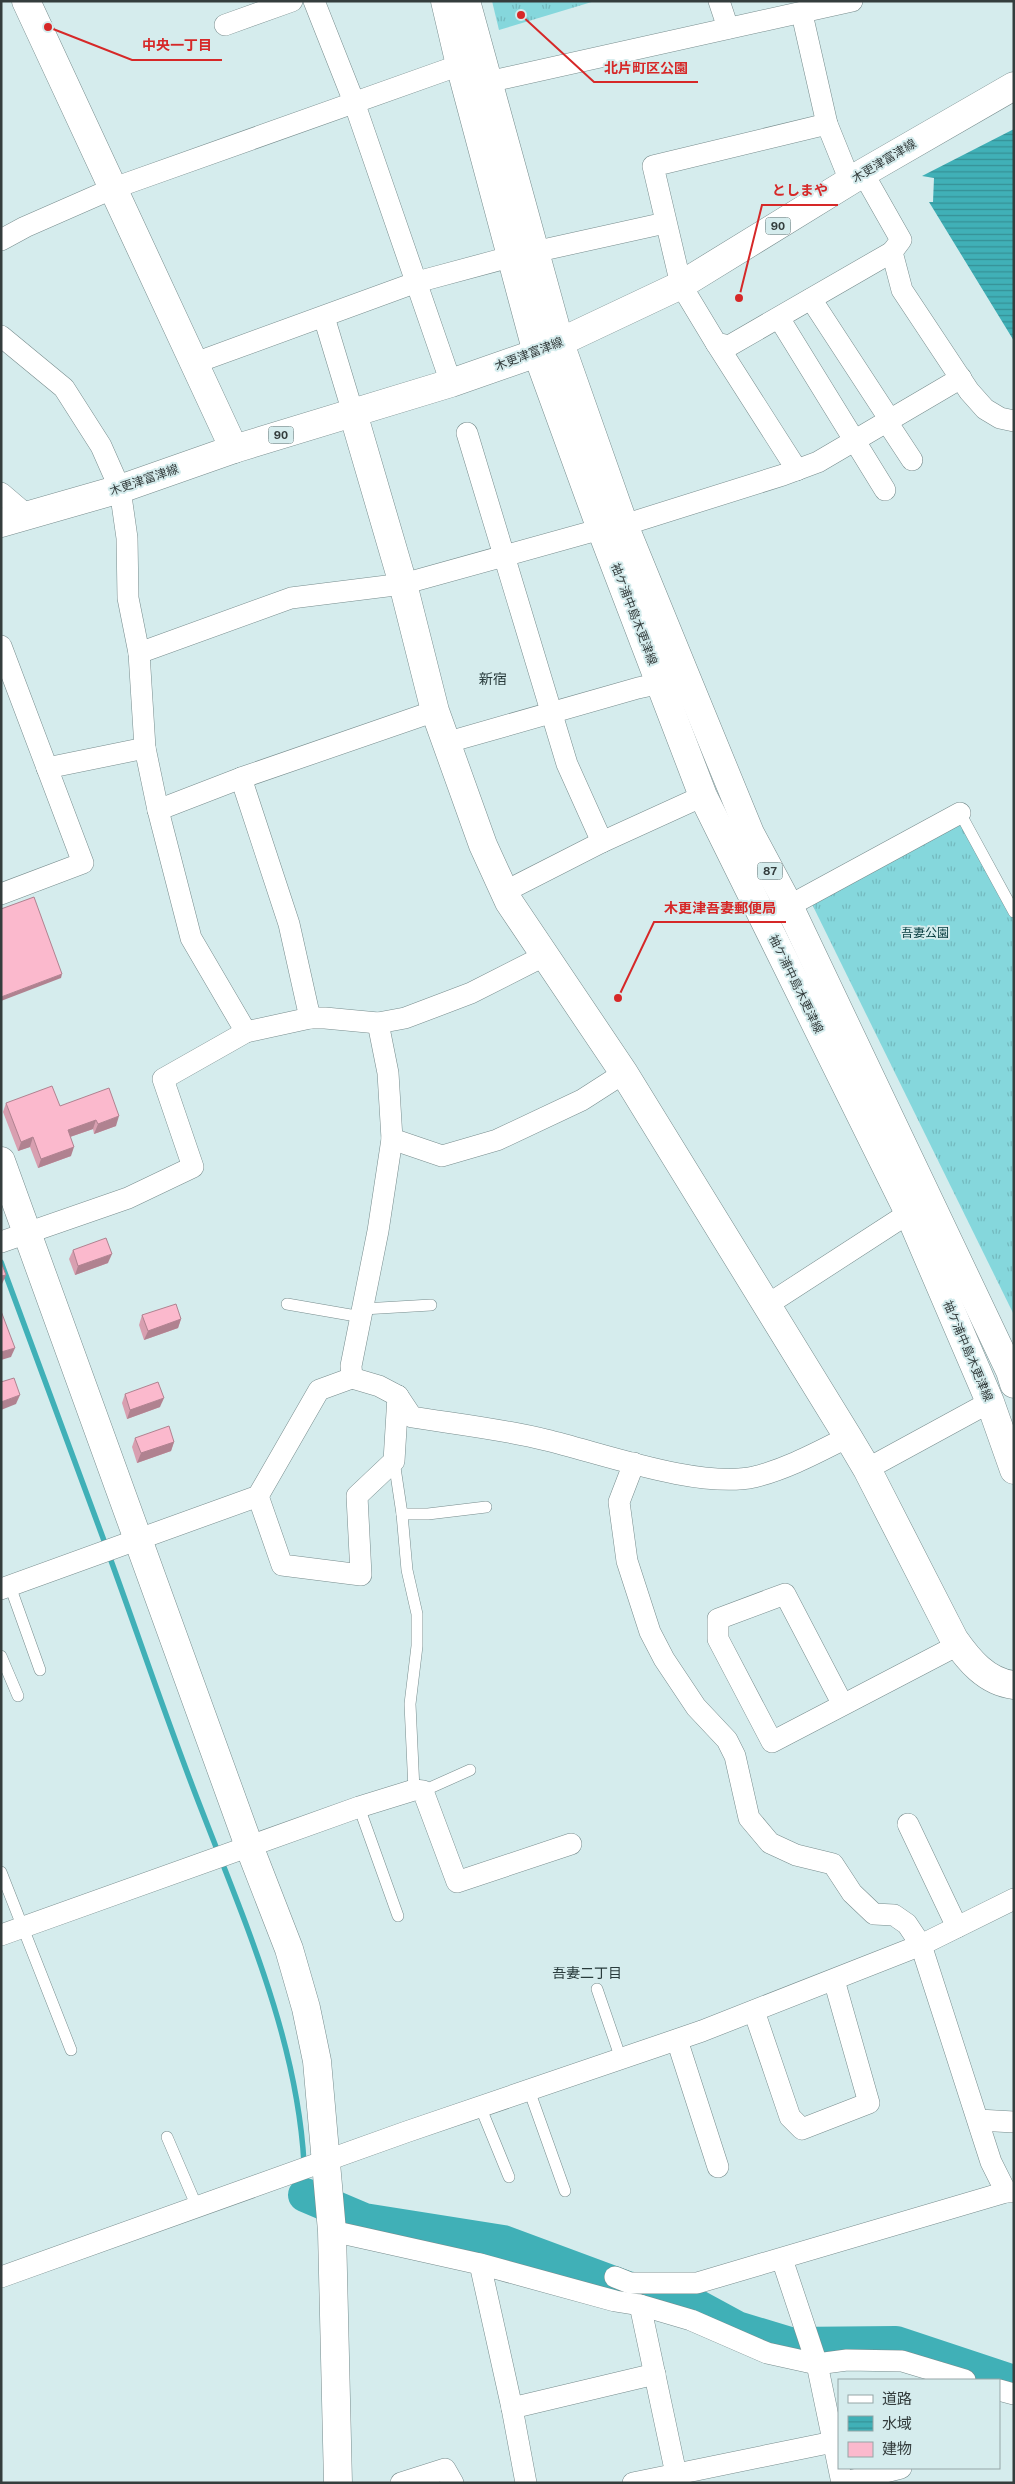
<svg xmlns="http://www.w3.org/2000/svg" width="1015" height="2484" viewBox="0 0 1015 2484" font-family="'Public Sans','Noto Sans JP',sans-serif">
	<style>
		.grass { fill: url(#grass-tufts) }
		.water { fill: url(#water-rules) }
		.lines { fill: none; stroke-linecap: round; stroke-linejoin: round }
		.stream { stroke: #40b0b7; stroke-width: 5.5 }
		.river { stroke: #40b0b7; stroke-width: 34 }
		.lane-casing { stroke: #778c8d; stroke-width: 12 }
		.street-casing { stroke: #778c8d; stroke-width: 22 }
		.secondary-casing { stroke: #778c8d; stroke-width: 29 }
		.primary-casing { stroke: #778c8d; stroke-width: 29 }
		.lane { stroke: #fff; stroke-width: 11 }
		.street { stroke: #fff; stroke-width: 21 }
		.secondary { stroke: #fff; stroke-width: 28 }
		.primary { stroke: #fff; stroke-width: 28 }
		.wall { fill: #d89fb0 }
		.shaded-wall { fill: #b08290 }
		.building { fill: #fbb9cd; stroke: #b08290 }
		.labels { text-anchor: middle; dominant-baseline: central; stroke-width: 4; stroke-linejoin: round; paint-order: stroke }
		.shield { fill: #d5eced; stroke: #647272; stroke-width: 1 }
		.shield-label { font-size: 11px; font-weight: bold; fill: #343d3d }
		.street-label { font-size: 12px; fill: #343d3d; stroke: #d5eced }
		.park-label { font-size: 12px; fill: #03393c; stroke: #d5eced }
		.neighbourhood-label { font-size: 14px; fill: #293b3c; stroke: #d5eced }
		.leader { fill: none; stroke: #d62828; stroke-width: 2 }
		.callout-dot { fill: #d62828; stroke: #d5eced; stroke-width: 2 }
		.callout-label { font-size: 14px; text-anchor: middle; font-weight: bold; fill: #d62828; stroke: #d5eced; stroke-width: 4; stroke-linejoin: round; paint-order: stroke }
	</style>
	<defs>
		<pattern id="grass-tufts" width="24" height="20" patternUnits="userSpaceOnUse" patternTransform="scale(1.25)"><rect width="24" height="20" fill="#85d7dc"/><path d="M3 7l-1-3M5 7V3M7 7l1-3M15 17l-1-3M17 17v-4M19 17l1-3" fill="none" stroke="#73b9be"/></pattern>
		<pattern id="water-rules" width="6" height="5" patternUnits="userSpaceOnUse" patternTransform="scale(1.25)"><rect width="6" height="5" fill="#40b0b7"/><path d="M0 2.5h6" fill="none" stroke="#369096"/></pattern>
	</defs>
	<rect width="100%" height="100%" fill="#d5eced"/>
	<!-- grass -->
	<g class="grass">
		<polygon points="492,1 595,1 499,30"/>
		<polygon points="960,813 1014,911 1014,1315 808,896"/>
	</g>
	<!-- water -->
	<polygon class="water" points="1014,129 1014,341 929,202 933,202 934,178 922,176"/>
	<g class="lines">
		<!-- stream -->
		<g class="stream">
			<polyline points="1,1262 106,1546"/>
			<path d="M109,1555C140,1640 169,1727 202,1811C246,1925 297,2040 304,2163"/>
			<polyline points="304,2172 305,2195"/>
		</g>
		<!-- river -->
		<polyline class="river" points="305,2195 364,2220 503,2242 627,2288 680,2297 737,2328 790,2344 896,2343 1014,2382"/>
		<!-- lane casing -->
		<g class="lane-casing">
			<g id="lane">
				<polyline points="960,813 1014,912"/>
				<polyline points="287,1304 362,1317"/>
				<polyline points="363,1309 431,1305"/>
				<polyline points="394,1461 402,1514 407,1570 417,1614 417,1646 410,1704 414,1790"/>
				<polyline points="402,1514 428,1514 486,1507"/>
				<polyline points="10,1586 40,1670"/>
				<polyline points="1,1656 18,1696"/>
				<polyline points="423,1791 470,1770"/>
				<polyline points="359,1807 398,1916"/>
				<polyline points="1,1872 71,2050"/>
				<polyline points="597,1989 621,2059"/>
				<polyline points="529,2090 565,2191"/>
				<polyline points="480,2106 509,2177"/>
				<polyline points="167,2137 197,2207"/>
			</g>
		</g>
		<!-- street casing -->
		<g class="street-casing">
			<g id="street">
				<polyline points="314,1 354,102 451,383"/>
				<polyline points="719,1 728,28"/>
				<polyline points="802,14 827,124 850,181"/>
				<polyline points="225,25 292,1"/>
				<polyline points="488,82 852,1"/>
				<polyline points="827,124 653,166 681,285 716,343 729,346 892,252"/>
				<polyline points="863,173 901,240 892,252 902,290 969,391 985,409 1000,418 1014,421"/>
				<polyline points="1,240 25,227 114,188 460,65"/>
				<polyline points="534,252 665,223"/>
				<polyline points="811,299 890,420"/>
				<polyline points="324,317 353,413"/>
				<polyline points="779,318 885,490"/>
				<polyline points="1,336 64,388 101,446 120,489 127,538 128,598 139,653 145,748 158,810 191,938 246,1032"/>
				<polyline points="716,343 797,470"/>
				<polyline points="195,363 417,282 510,257"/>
				<polyline points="887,422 912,460"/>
				<polyline points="467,433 567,764 602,842"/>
				<polyline points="1,493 28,516"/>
				<polyline points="624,525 783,475 818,462 961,378"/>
				<polyline points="1,646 83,863 1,894"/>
				<polyline points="139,653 291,598 403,584 601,529"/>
				<polyline points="445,743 638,688 661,683"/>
				<polyline points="47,768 145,748"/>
				<polyline points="241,778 289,924 310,1018"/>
				<polyline points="158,810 241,778 435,711"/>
				<polyline points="504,892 602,842 703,796"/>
				<polyline points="776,913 960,813"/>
				<polyline points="392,1139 442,1156 497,1140 582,1100 624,1073"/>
				<polyline points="1,1242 128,1198 193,1167 163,1079 246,1032 310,1018 325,1018 378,1023 405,1018 471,993 544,956"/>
				<polyline points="767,1305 909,1213"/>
				<polyline points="352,1378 351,1366 378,1231 392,1139 388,1073 378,1023"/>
				<polyline points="634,1463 619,1502 627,1561 650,1632 664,1659 696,1707 727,1740 735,1756 749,1818 770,1843 796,1855 833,1864 852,1893 874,1914 894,1915 907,1924 921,1945 991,2162 1006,2192 1014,2192"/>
				<polyline points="867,1469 990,1402"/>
				<polyline points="258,1496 282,1565 361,1575 357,1496 394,1461 398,1396"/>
				<path d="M1,1589L258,1496L319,1390L352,1378L379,1386L398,1396L412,1417C456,1424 502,1429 546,1440C601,1453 699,1489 754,1477C787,1469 818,1452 848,1437"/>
				<polyline points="843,1705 785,1594 718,1619 718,1639 772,1742 958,1645"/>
				<polyline points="908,1824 957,1927"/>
				<polyline points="1,1935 359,1807 414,1790 423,1791 457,1882 571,1844"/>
				<polyline points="754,2011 790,2117 802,2129 869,2103 834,1980"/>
				<polyline points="677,2040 718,2167"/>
				<polyline points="978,2120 1014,2122"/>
				<polyline points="332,2231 480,2264 615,2301 640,2305 691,2320 767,2353 817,2364 847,2360 902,2361 965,2380"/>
				<polyline points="782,2259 817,2364 842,2483 901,2468"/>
				<polyline points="480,2264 512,2408 526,2483"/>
				<polyline points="1,2277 406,2132 702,2031 921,1945 1014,1899"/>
				<polyline points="615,2277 630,2283 697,2283 1006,2192"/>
				<polyline points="640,2305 676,2474"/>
				<polyline points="999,2390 1014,2394"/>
				<polyline points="512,2408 655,2374"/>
				<polyline points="401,2483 445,2469 453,2483"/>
				<polyline points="633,2483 833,2442"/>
			</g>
		</g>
		<!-- secondary casing -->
		<g class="secondary-casing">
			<g id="secondary">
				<polyline points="26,1 234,449"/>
				<polyline points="445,1 460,65 537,353"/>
				<polyline points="466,1 560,343"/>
				<path d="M353,413L403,584L435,711L483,845L509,902L624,1073L848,1437L867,1469L954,1639C968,1659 986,1682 1014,1685"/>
				<polyline points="1,1161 249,1846 289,1949 306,2008 317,2061 332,2231 338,2483"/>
			</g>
		</g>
		<!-- primary casing -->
		<g class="primary-casing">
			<g id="primary">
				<polyline points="560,343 624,525 684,672 750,833 789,906 1010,1371 1014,1384"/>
				<polyline points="537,353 601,529 703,796 909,1213 990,1402 1014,1470"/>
				<polyline points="1,523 120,489 234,449 451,383 537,353 681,285 863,173 1014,86"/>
			</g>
		</g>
		<!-- lane -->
		<use href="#lane" class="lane"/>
		<!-- street -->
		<use href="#street" class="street"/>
		<!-- secondary -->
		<use href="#secondary" class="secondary"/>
		<!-- primary -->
		<use href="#primary" class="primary"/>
	</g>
	<!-- wall -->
	<g class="wall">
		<polygon points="6,1103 60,1106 116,1126 94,1134 93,1129 70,1137 71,1156 38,1168 30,1147 18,1151 3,1112"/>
		<polygon points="73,1250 108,1263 75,1275 69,1259"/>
		<polygon points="142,1315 181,1319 178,1328 144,1340 139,1325"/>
		<polygon points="125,1394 160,1407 127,1419 122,1403"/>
		<polygon points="135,1438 174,1442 171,1451 137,1463 132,1447"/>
	</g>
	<!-- shaded-wall -->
	<g class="shaded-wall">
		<polygon points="62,974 61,978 1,1001 1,997"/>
		<polygon points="119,1116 116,1126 94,1134 98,1124"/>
		<polygon points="96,1120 93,1129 64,1139 68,1130"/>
		<polygon points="33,1137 30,1147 18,1151 21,1142"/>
		<polygon points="74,1147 71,1156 38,1168 41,1159"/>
		<polygon points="112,1254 108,1263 75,1275 78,1266"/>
		<polygon points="6,1275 2,1284 1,1284 1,1276"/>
		<polygon points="181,1319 178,1328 144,1340 148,1331"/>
		<polygon points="15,1348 11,1357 1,1360 1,1352"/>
		<polygon points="20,1395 16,1404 1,1410 1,1402"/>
		<polygon points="164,1398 160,1407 127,1419 130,1410"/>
		<polygon points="174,1442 171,1451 137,1463 141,1453"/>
	</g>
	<!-- building -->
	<g class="building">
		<polygon points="34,897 62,974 1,997 1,909"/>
		<polygon points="52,1086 60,1106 109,1088 119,1116 98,1124 96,1120 68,1130 74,1147 41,1159 33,1137 21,1142 6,1103"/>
		<polygon points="106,1238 112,1254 78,1266 73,1250"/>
		<polygon points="1,1262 6,1275 1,1276"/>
		<polygon points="176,1304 181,1319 148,1331 142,1315"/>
		<polygon points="1,1311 15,1348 1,1352"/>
		<polygon points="14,1378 20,1395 1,1402 1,1382"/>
		<polygon points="158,1382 164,1398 130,1410 125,1394"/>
		<polygon points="169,1426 174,1442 141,1453 135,1438"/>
	</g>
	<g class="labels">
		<!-- shield labels -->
		<g class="shield">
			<rect x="765.5" y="217.5" width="25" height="17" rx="4"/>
			<rect x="268.5" y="426.5" width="25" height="17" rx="4"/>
			<rect x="757.5" y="862.5" width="25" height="17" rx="4"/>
		</g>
		<g class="shield-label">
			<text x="778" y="226">90</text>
			<text x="281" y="435">90</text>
			<text x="770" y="871">87</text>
		</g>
		<!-- street labels -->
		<g class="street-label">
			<text transform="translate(884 161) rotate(-31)">木更津富津線</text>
			<text transform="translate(529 354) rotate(-21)">木更津富津線</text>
			<text transform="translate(144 480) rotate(-19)">木更津富津線</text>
			<text transform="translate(634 614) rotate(69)">袖ケ浦中島木更津線</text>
			<text transform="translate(796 984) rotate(64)">袖ケ浦中島木更津線</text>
			<text transform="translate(968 1351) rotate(67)">袖ケ浦中島木更津線</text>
		</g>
		<!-- park labels -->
		<g class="park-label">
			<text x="925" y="933">吾妻公園</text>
		</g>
		<!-- neighbourhood labels -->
		<g class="neighbourhood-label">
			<text x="493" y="679">新宿</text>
			<text x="587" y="1973">吾妻二丁目</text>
		</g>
	</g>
	<!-- callouts -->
	<path class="leader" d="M48 27L132 60H222M521 15L594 82H698M739 298L762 205H838M618 998L654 922H786"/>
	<g class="callout-dot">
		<circle cx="48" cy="27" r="5"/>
		<circle cx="521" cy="15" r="5"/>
		<circle cx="739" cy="298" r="5"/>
		<circle cx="618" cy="998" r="5"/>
	</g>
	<g class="callout-label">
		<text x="177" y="50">中央一丁目</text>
		<text x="646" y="73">北片町区公園</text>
		<text x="800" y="195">としまや</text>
		<text x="720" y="913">木更津吾妻郵便局</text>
	</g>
	<!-- border -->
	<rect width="1015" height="2484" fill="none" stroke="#343d3d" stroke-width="5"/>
	<!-- legend -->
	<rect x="838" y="2379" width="162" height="90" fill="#d5eced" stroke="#95a6a7"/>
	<rect x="848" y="2395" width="25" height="8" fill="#ffffff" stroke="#95a6a7"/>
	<text x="882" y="2404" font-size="15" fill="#343d3d">道路</text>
	<rect x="848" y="2416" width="25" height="15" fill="url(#water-rules)" stroke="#95a6a7"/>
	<text x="882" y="2429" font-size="15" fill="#343d3d">水域</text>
	<rect x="848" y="2442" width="25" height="15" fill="#fbb9cd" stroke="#95a6a7"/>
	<text x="882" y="2454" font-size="15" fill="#343d3d">建物</text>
</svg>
